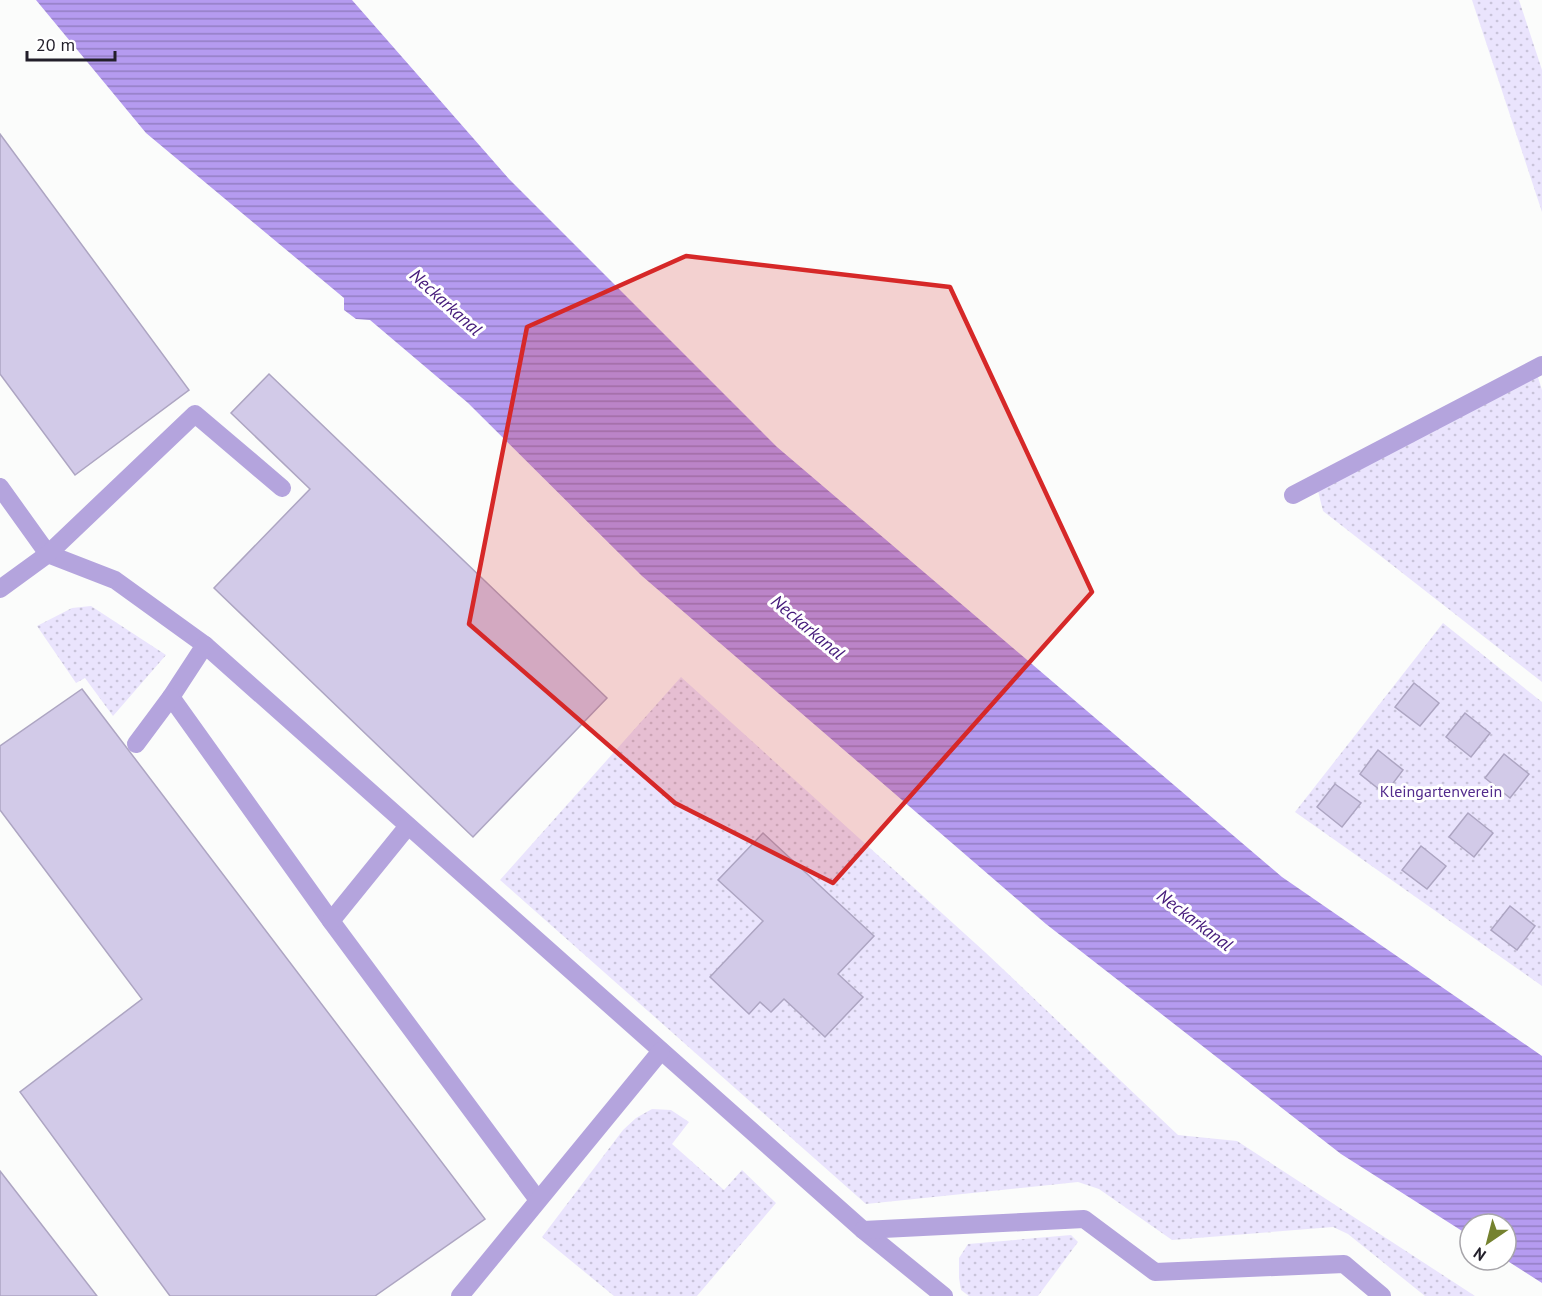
<svg xmlns="http://www.w3.org/2000/svg" width="1542" height="1296" viewBox="0 0 1542 1296" font-family="'PT Sans',sans-serif">
	<style>
		.green { fill: url(#green-dots) }
		.water { fill: url(#water-rules) }
		.building { fill: #d2cae8; stroke: #ada5c2; stroke-width: 1.5 }
		.lines { fill: none; stroke-linecap: round; stroke-linejoin: round }
		.minor { stroke: #b4a4dd; stroke-width: 18 }
		.marked { fill: #d62828; fill-opacity: 0.2; stroke: #d62828; stroke-width: 4.5; stroke-linejoin: round }
		.labels { text-anchor: middle; dominant-baseline: central; stroke-width: 6; stroke-linejoin: round; paint-order: stroke }
		.park-label { font-size: 16px; fill: #522b8c; stroke: #fff }
		.water-label { font-size: 18px; font-style: italic; fill: #44197a; stroke: #fff }
	</style>
	<defs>
		<pattern id="green-dots" width="8" height="8" patternUnits="userSpaceOnUse" patternTransform="scale(1.5)"><rect width="8" height="8" fill="#eae4fd"/><path d="M2 2h.1M6 6h.1" fill="none" stroke="#c8c3d9" stroke-width="1.8" stroke-linecap="round"/></pattern>
		<pattern id="water-rules" width="6" height="5" patternUnits="userSpaceOnUse" patternTransform="scale(1.5)"><rect width="6" height="5" fill="#b59bf0"/><path d="M0 2.5h6" fill="none" stroke="#937ec3"/></pattern>
	</defs>
	<rect width="100%" height="100%" fill="#fbfcfb"/>
	<!-- green -->
	<g class="green">
		<polygon points="1472,0 1519,0 1542,70 1542,212"/>
		<polygon points="1537,374 1542,390 1542,682 1323,511 1318,491"/>
		<polygon points="91,606 166,655 113,716 85,678 76,683 37,626 72,608"/>
		<polygon points="1443,623 1542,702 1542,986 1295,812"/>
		<polygon points="681,677 986,953 1178,1135 1237,1141 1475,1296 1425,1296 1348,1234 1333,1227 1172,1240 1099,1189 1078,1182 866,1204 500,880"/>
		<polygon points="652,1109 671,1110 689,1122 672,1144 724,1190 742,1170 776,1203 697,1296 614,1296 542,1237 623,1130 636,1118"/>
		<polygon points="1071,1235 1078,1242 1038,1296 969,1296 961,1290 959,1278 959,1258 968,1244"/>
	</g>
	<!-- water -->
	<polygon class="water" points="36,0 352,0 509,179 777,447 1282,877 1542,1056 1542,1283 1506,1260 1506,1224 1470,1224 1470,1236 1341,1154 1046,924 642,576 468,403 370,320 356,319 344,310 344,298 146,133"/>
	<!-- building -->
	<g class="building">
		<polygon points="0,134 189,390 75,475 0,374"/>
		<polygon points="269,374 607,698 473,837 214,588 310,489 231,413"/>
		<polygon points="1414,683 1439,703 1420,726 1395,707"/>
		<polygon points="82,689 485,1219 375,1296 170,1296 20,1092 142,999 0,810 0,746"/>
		<polygon points="1465,713 1490,733 1471,757 1446,737"/>
		<polygon points="1378,750 1403,770 1385,794 1360,774"/>
		<polygon points="1504,754 1529,774 1510,798 1485,778"/>
		<polygon points="1335,784 1361,803 1342,827 1317,807"/>
		<polygon points="1468,813 1493,833 1474,857 1449,837"/>
		<polygon points="763,833 874,936 838,974 863,997 825,1037 784,999 771,1012 760,1002 749,1014 710,977 763,921 718,880"/>
		<polygon points="1421,846 1446,866 1427,889 1402,870"/>
		<polygon points="1510,906 1535,926 1517,950 1491,930"/>
		<polygon points="0,1171 97,1296 0,1296"/>
	</g>
	<g class="lines">
		<!-- minor -->
		<g class="minor">
			<polyline points="0,487 48,554 115,580 205,645 863,1230 944,1296"/>
			<polyline points="1293,495 1542,365"/>
			<polyline points="0,589 48,554 195,414 282,488"/>
			<polyline points="205,645 171,697 331,921 538,1200"/>
			<polyline points="136,744 171,697"/>
			<polyline points="331,921 408,826"/>
			<polyline points="863,1230 1084,1219 1155,1272 1344,1264 1382,1296"/>
			<polyline points="460,1296 661,1051"/>
		</g>
	</g>
	<!-- marked area -->
	<path class="marked" d="M686,256L950,287L1092,592L833,883L675,803L469,624L527,327Z"/>
	<g class="labels">
		<!-- park labels -->
		<g class="park-label">
			<text x="1441" y="791">Kleingartenverein</text>
		</g>
		<!-- water labels -->
		<g class="water-label">
			<text transform="translate(446 302) rotate(42)">Neckarkanal</text>
			<text transform="translate(808 627) rotate(40)">Neckarkanal</text>
			<text transform="translate(1195 920) rotate(37)">Neckarkanal</text>
		</g>
	</g>
	<!-- north arrow -->
	<g transform="translate(1488 1242) rotate(215)"><circle r="28" fill="#ffffff" stroke="#a7a5aa" stroke-width="1.5"/>
	<path d="M0-4.5L10 22L0 15L-10 22Z" fill="#75822f"/>
	<text y="-9" font-size="16" font-weight="bold" text-anchor="middle" fill="#221f2a">N</text>
	</g>
	<!-- scale -->
	<path d="M27 51v9h88v-9" fill="none" stroke="#221f2a" stroke-width="3"/>
	<text x="36" y="51" font-size="18" fill="#221f2a" stroke="#ffffff" stroke-width="4.5" paint-order="stroke">20 m</text>
</svg>
